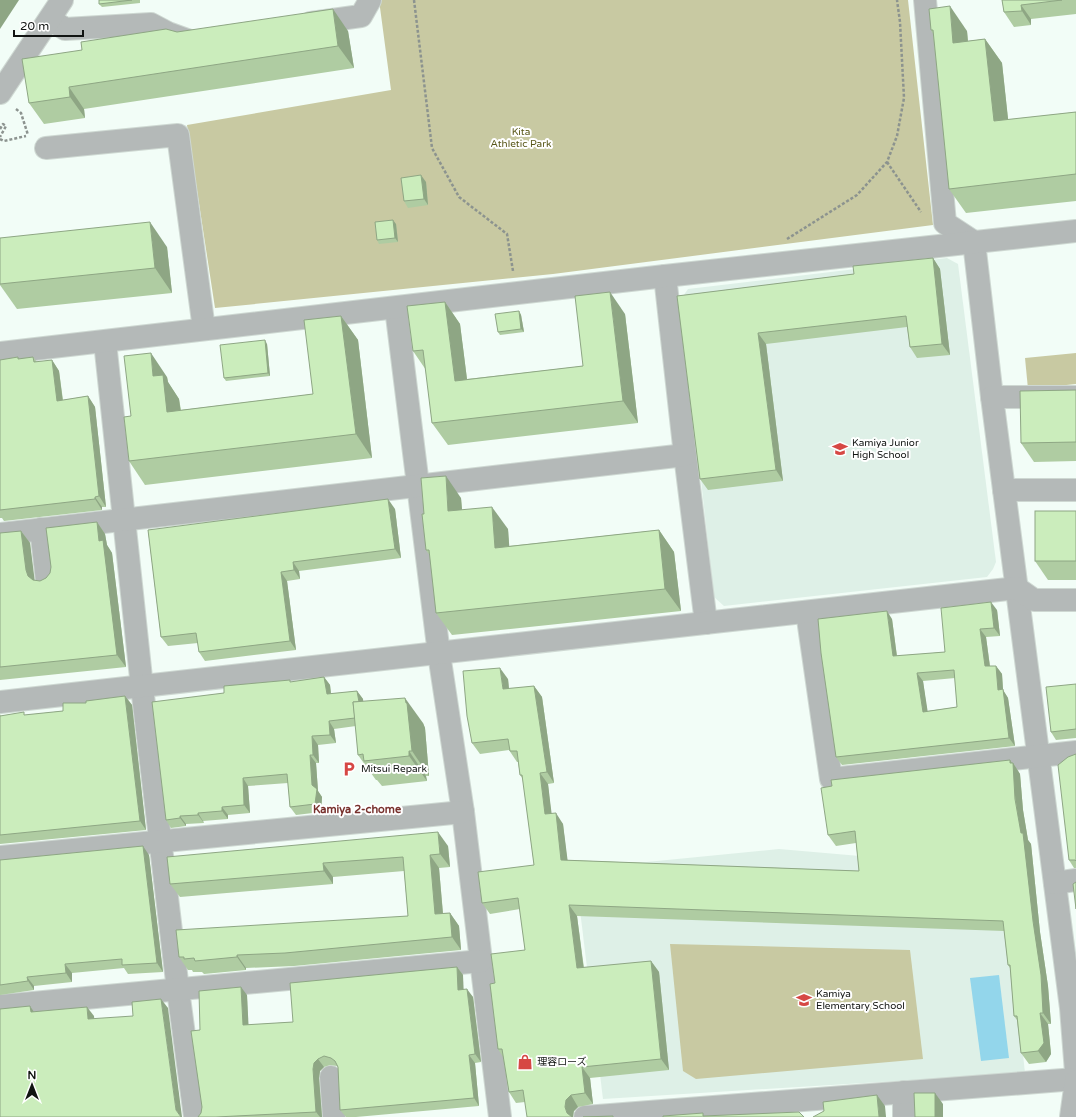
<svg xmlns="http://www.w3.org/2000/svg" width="1076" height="1117" viewBox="0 0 1076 1117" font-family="'Varela Round','Noto Sans JP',sans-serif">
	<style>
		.built { fill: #def0e7 }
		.green { fill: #c8c9a2 }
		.water { fill: #93d6eb }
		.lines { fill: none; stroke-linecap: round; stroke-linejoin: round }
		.minor-casing { stroke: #ced8d2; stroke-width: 24 }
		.path { stroke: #8c938f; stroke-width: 2.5; stroke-dasharray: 3 2; stroke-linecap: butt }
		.minor { stroke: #b4b9b8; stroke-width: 22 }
		.wall { fill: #afcca2; fill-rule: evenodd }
		.shaded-wall { fill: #8ea684 }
		.building { fill: #cbedbc; stroke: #8ea684; fill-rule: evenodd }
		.labels { text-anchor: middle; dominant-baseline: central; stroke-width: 4; stroke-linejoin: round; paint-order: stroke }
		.park-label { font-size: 10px; fill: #585718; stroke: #fff }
		.poi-label { font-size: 10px; fill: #111412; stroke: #fff; text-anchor: start }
		.neighbourhood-label { font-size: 11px; font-weight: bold; fill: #77302c; stroke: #fff }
	</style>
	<rect width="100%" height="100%" fill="#f2fdf7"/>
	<!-- built -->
	<g class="built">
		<polygon points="947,258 958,264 996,562 993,569 987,577 724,606 714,597 681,299 688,289"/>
		<polygon points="779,849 929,862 1009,926 1025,1073 603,1099 575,869"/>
	</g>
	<!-- green -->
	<g class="green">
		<polygon points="379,0 908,0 933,225 553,274 215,308 187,125 391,90"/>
		<polygon points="1076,353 1076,384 1028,389 1025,358"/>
		<polygon points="670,944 910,950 923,1059 696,1079 683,1071"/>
	</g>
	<!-- water -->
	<polygon class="water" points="999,975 1009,1058 981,1061 970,978"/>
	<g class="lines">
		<!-- minor casing -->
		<g class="minor-casing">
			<g id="minor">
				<polyline points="925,0 945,223 974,242 992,397 1071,1008 1076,1072"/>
				<polyline points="50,19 65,29 151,24 168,33 190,41"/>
				<polyline points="311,23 361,16 370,0"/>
				<polyline points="0,93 62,0"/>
				<polyline points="46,148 178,135 204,329"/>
				<polyline points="665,276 685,455 706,623"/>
				<polyline points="396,308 439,654 463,812 500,1117"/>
				<polyline points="105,342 142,687 178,990 195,1117"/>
				<polyline points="0,353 665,276 1076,231"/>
				<polyline points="992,397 1076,397"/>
				<polyline points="1004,490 1076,490"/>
				<polyline points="41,529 47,581"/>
				<polyline points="0,534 685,455"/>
				<polyline points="807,612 831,779 1076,752"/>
				<polyline points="0,702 1017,588 1034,600 1076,600"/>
				<polyline points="0,857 463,812"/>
				<polyline points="1055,883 1076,880"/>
				<polyline points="0,1006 481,961"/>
				<polyline points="331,1077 334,1117"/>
				<polyline points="904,1092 904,1117"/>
				<polyline points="585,1117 1076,1079"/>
				<polyline points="1071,1117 1076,1081"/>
			</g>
		</g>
		<!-- path -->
		<g class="path">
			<polyline points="414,0 432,148 459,197 507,234 513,271"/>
			<polyline points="16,109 21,113 28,135"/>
			<polyline points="0,129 3,124 6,126 0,137"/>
			<polyline points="0,139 4,141 26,136"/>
			<polyline points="887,162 921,212"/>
			<polyline points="787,239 857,195 887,162 897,136 904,98 900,22 897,0"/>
		</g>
		<!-- minor -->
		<use href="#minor" class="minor"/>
	</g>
	<!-- wall -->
	<g class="wall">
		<polygon points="99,0 140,0 140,3 102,7 99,4"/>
		<polygon points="1002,0 1076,0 1076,14 1031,19 1031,25 1014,27 1004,12"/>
		<polygon points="931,30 967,31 968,41 985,39 1002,63 1008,120 1076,112 1076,201 966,213 949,189 933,34"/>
		<polygon points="348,31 354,68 84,109 85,118 44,124 29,103 82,50 177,32"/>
		<polygon points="426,182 428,205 408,208 404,201"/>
		<polygon points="396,224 398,242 379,244 377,240"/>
		<polygon points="167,247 172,293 17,309 0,285 0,284"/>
		<polygon points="933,258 940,269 950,355 917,358 910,347 907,327 766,344 783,481 708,490 700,479 677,296 854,274"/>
		<polygon points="445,302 460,324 467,379 583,366 625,314 638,423 448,445 432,423 426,370 413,351"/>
		<polygon points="519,311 521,315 524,332 500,335 498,332"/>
		<polygon points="341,316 358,340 372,458 145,485 129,461 131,416 167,377 168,382 179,399 181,410 313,394"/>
		<polygon points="267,344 270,376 226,381 224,378"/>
		<polygon points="33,357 37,362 52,360 59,371 63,400 88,396 95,407 106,507 102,507 102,510 4,521 2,518 0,518 0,360"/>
		<polygon points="1076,390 1076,461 1034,462 1021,443"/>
		<polygon points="461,498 462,510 508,529 509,546 659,530 674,552 681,611 452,635 436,613 430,556 426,550 424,514"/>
		<polygon points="395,509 401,558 299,571 300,579 287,581 296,650 205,661 199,652 198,643 168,646 161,637 148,530"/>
		<polygon points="1076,511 1076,580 1048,580 1035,561"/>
		<polygon points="97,522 105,534 107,545 112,553 126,667 0,680 0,548 21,531 30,543 34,580 40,581 46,578"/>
		<path d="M997,610L1000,636L986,637L990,666H996L1002,674L1003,690L1008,698L1015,746L842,765L836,757L892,619L897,656L945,652ZM955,678L957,707L927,711L923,681Z"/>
		<polygon points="324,677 330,685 331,694 357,691 363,699 363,702 423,723 425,728 429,776 426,776 427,781 382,786 377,780 376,780 358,755 356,726 334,729 336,743 318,745 319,763 316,763 318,791 322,797 321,812 296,815 290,807 288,783 248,786 250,813 228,815 228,819 203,821 204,823 186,824 186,826 171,828 166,820 224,693 291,682"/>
		<polygon points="508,679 509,689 534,686 542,697 554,783 548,784 551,813 563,824 567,860 859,871 856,843 836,846 828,835 1010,760 1012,763 1013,763 1020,774 1023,810 1028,840 1031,844 1040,932 1048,986 1051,1024 1048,1024 1051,1054 1046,1062 1029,1064 1021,1053 1017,1020 1014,1016 1010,968 1008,965 1004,931 577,916 584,968 651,961 659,972 669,1070 590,1078 593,1104 578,1107 574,1111 525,1102 516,1103 509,1092 503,1057 498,1049 495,983 525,950 520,909 490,914 482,903 534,865 523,779 520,775 518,762 517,762 509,750 480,754 472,743"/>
		<polygon points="1076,684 1076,738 1056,740 1051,732"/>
		<polygon points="125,696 132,705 146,830 0,844 0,714 1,716 26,715 63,711 86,703"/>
		<polygon points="1076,754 1076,868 1074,868 1069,860"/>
		<polygon points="448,846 450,867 439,868 443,913 450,913 459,926 461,950 294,966 246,968 246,970 204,974 202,972 193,972 192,970 188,970 179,957 408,916 404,871 333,877 333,884 180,897 170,884"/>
		<polygon points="149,855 163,972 128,974 124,968 72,973 72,982 34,986 34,990 0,995 0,860"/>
		<polygon points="457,967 463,975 463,989 473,997 481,1062 475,1063 479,1106 356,1117 346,1117 340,1110 338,1067 337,1066 330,1065 324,1067 320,1071 319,1078 322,1117 198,1117 201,1113 202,1107 200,1030 247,995 248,1025 293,1022"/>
	</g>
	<!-- shaded-wall -->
	<g class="shaded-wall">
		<polygon points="0,0 19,0 0,29"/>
		<polygon points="1021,5 1031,19 1031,25 1022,11"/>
		<polygon points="950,6 967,31 970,67 953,43"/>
		<polygon points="333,9 348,31 354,68 338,46"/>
		<polygon points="985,39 1002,63 1011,146 994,121"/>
		<polygon points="69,87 84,109 85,118 70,97"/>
		<polygon points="421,175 426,182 428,205 424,199"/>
		<polygon points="393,220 396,224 398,242 395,238"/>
		<polygon points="150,222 167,247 172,293 155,268"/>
		<polygon points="933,258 940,269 950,355 942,344"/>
		<polygon points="610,292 625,314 638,423 623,401"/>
		<polygon points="445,302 460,324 470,403 455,381"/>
		<polygon points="519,311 521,315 524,332 521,329"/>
		<polygon points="341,316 358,340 372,458 356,434"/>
		<polygon points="758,333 766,344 783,481 776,470"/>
		<polygon points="265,340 267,344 270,376 268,373"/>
		<polygon points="151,353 167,377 168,382 179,399 184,436 167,412 153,376"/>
		<polygon points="52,360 59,371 64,411 57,401"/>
		<polygon points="88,396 95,407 106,507 99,496"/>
		<polygon points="446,476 461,498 464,533 448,511"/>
		<polygon points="95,497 102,507 102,510 95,499"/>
		<polygon points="388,499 395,509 401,558 395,549"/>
		<polygon points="492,507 508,529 511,570 495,548"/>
		<polygon points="97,522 105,534 107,545 112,553 126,667 117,655 99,541"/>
		<polygon points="659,530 674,552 681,611 665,589"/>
		<polygon points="21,531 30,543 35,583 28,576 26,570"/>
		<polygon points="293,562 299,571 300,579 294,570"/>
		<polygon points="281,572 287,581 296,650 290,641"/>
		<polygon points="991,602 997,610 1000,636 994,628"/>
		<polygon points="887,611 892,619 898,665 893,656"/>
		<polygon points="980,629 986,637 991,675 985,666"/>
		<polygon points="996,666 1002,674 1003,690 1008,698 1015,746 1009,738 998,690"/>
		<polygon points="500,668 508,679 510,700 503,689"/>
		<polygon points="917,673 923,681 929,720 923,712"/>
		<polygon points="324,677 330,685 332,703 327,694"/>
		<polygon points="534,686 542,697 554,783 547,772"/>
		<polygon points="357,691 363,699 366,725 361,717"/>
		<polygon points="125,696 132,705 146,830 140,821"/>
		<polygon points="405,698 423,723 425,728 429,776 412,751"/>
		<polygon points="329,721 334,729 336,743 330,735"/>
		<polygon points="312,736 318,745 319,763 313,755"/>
		<polygon points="409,751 426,776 427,781 409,756"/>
		<polygon points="310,755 316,763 318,791 322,797 321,812 315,804 312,785"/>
		<polygon points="1010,760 1013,765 1013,763 1020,774 1023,810 1028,840 1031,844 1040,932 1048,986 1051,1024 1043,1013 1033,921"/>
		<polygon points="540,773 548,784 553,825 545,814"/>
		<polygon points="243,778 248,786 250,813 244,805"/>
		<polygon points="222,807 228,815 228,819 222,811"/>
		<polygon points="198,813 203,821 204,823 198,815"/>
		<polygon points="556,813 563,824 569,871 561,860"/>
		<polygon points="180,816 186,824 186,826 180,818"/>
		<polygon points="438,832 448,846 450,867 440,854"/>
		<polygon points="143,846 149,855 163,972 157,963"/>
		<polygon points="430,855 439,868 444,927 435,914"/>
		<polygon points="323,863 333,877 333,884 324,871"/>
		<polygon points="569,905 577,916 585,979 577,968"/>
		<polygon points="450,913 459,926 461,950 452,937"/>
		<polygon points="237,955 246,968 246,970 237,957"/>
		<polygon points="651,961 659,972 669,1070 661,1059"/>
		<polygon points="65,964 72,973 72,982 66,973"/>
		<polygon points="457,967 463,975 464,998 458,990"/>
		<polygon points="27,977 34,986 34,990 28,981"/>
		<polygon points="241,987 247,995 249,1034 243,1025"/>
		<polygon points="467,989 473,997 481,1062 475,1054"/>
		<polygon points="161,999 168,1008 182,1117 181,1117 176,1110"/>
		<polygon points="30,1006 36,1015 31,1012"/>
		<polygon points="87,1007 94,1016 95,1028 88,1019"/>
		<polygon points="1040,1013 1048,1024 1051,1054 1046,1062 1038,1051"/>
		<polygon points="469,1055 475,1063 479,1106 474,1098"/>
		<polygon points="318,1059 324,1067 320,1071 319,1078 322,1117 320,1117 316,1112 313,1069 314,1063"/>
		<polygon points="582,1067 590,1078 593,1104 585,1093"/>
		<polygon points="935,1093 943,1104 943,1117 935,1117"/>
		<polygon points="571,1095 578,1107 574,1111 573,1117 570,1117 567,1113 565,1107 566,1100"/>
		<polygon points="877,1095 885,1106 886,1117 879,1117"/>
	</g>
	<!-- building -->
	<g class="building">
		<polygon points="99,0 132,0 99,4"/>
		<polygon points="1002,0 1062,0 1021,5 1022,11 1004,12"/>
		<polygon points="950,6 953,43 985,39 994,121 1076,112 1076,174 949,189 933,30 931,30 929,9"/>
		<polygon points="333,9 338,46 69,87 70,97 29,103 22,59 82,50 81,42 166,29 177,32"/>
		<polygon points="421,175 424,199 404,201 401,178"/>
		<polygon points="393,220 395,238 377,240 375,222"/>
		<polygon points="150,222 155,268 0,284 0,238"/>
		<polygon points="933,258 942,344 910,347 906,316 758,333 776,470 700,479 677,296 854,274 853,266"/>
		<polygon points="610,292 623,401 432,423 423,350 413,351 407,306 445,302 455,381 583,366 575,296"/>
		<polygon points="519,311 521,329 498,332 495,314"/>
		<polygon points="341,316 356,434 129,461 124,417 131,416 124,356 151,353 153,376 163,375 167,412 313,394 304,320"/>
		<polygon points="265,340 268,373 224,378 220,345"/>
		<polygon points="18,357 18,359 33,357 34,362 52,360 57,401 88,396 99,496 95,497 95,499 0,510 0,360"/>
		<polygon points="1076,390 1076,442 1021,443 1020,391"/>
		<polygon points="446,476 448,511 492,507 495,548 659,530 665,589 436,613 429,550 426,550 422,514 424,514 421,478"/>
		<polygon points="388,499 395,549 293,562 294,570 281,572 290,641 199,652 196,633 161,637 148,530"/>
		<rect x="1035" y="511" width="41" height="50"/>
		<polygon points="97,522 99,541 103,540 117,655 0,667 0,533 21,531 26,570 28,576 33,580 40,581 46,578 50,573 51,567 46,528"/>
		<path d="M991,602L994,628L980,629L985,666H996L998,690L1003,689L1009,738L836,757L821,653L818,619L887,611L893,656L945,652L941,608ZM954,670L957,707L923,712L917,673Z"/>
		<polygon points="500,668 503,689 534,686 547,772 540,773 545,814 556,813 561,860 859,871 855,831 828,835 821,788 832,786 831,780 1010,760 1010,763 1013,763 1015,799 1021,833 1023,833 1033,921 1041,975 1043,1013 1040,1013 1044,1043 1038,1051 1021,1053 1017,1016 1014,1016 1010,965 1008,965 1003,921 569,905 577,968 651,961 661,1059 582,1067 585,1093 571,1095 566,1100 565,1107 567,1113 572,1117 527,1117 523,1090 509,1092 502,1049 498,1049 490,984 495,983 491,954 525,950 518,898 482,903 478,872 534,865 522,775 520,775 517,751 510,751 508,739 472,743 467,716 463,671"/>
		<polygon points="324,677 327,694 357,691 359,702 353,702 355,718 329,721 330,735 312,736 313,755 310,755 312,785 317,789 315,804 290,807 287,774 243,778 244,805 222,807 222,811 198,813 198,815 180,816 180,818 166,820 152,702 224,693 224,686 290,680 290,682"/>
		<polygon points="1076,684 1076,729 1051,732 1046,687"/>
		<polygon points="125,696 140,821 0,835 0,716 24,712 24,715 63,711 63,703 86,703 86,701"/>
		<polygon points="405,698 406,703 407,703 412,751 409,751 409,756 364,761 363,754 358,755 353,702"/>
		<polygon points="1076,754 1076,861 1075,860 1069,860 1058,765 1068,757"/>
		<polygon points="438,832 440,854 430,855 435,914 450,913 452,937 285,953 237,955 237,957 195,961 194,958 184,959 184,957 179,957 176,930 408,916 403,857 323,863 324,871 170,884 167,857"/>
		<polygon points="143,846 157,963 122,965 122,959 65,964 66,973 27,977 28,981 0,985 0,860"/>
		<polygon points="1076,882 1076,909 1073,884"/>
		<polygon points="457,967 458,990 467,989 475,1054 469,1055 474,1098 340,1110 338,1067 335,1061 331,1058 324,1056 318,1059 314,1063 313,1069 316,1112 216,1117 198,1117 201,1113 202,1107 191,1031 200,1030 199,991 241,987 243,1025 293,1022 290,983"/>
		<polygon points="161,999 176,1110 181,1117 0,1117 0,1009 30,1006 31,1012 87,1007 88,1019 133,1016 132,1002"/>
		<polygon points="914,1093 935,1093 935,1117 915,1117"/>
		<polygon points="877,1095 879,1117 813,1117 824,1111 823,1102"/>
		<polygon points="799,1112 804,1117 663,1117 663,1116 703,1113 703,1116"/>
		<polygon points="613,1116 613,1117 583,1117"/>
	</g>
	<!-- icons -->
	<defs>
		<g id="school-bare" transform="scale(1.2)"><path d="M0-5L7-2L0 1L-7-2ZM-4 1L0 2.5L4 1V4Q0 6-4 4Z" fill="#d64744" stroke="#fff" stroke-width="2.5" paint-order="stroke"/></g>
		<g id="parking-bare" transform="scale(1.2)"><path d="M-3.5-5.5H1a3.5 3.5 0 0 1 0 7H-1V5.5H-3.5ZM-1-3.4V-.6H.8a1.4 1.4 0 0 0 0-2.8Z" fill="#d64744" stroke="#fff" stroke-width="2.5" paint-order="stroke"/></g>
		<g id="shop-bare" transform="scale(1.2)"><path d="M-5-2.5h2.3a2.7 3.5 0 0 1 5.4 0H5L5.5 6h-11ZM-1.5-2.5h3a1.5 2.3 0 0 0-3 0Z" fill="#d64744" stroke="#fff" stroke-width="2.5" paint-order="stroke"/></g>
	</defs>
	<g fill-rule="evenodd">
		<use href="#school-bare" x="840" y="449"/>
		<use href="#parking-bare" x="349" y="769"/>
		<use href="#school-bare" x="804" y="1000"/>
		<use href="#shop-bare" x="525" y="1062"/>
	</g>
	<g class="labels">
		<!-- park labels -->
		<g class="park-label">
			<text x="521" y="132">Kita<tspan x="521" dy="12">Athletic Park</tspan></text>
		</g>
		<!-- poi labels -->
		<g class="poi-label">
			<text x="852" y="443">Kamiya Junior<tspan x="852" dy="12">High School</tspan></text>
			<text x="361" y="769">Mitsui Repark</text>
			<text x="816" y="994">Kamiya<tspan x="816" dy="12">Elementary School</tspan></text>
			<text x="537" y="1062">理容ローズ</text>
		</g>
		<!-- neighbourhood labels -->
		<g class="neighbourhood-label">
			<text x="357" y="809">Kamiya 2-chome</text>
		</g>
	</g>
	<!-- north arrow -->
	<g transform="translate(32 1085)" stroke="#ffffff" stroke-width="3" paint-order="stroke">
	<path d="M0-3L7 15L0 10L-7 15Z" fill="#111412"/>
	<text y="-6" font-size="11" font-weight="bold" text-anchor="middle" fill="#111412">N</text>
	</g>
	<!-- scale -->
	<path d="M14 30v6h69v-6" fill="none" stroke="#111412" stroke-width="2"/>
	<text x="20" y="30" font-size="12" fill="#111412" stroke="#ffffff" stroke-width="3" paint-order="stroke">20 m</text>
</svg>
